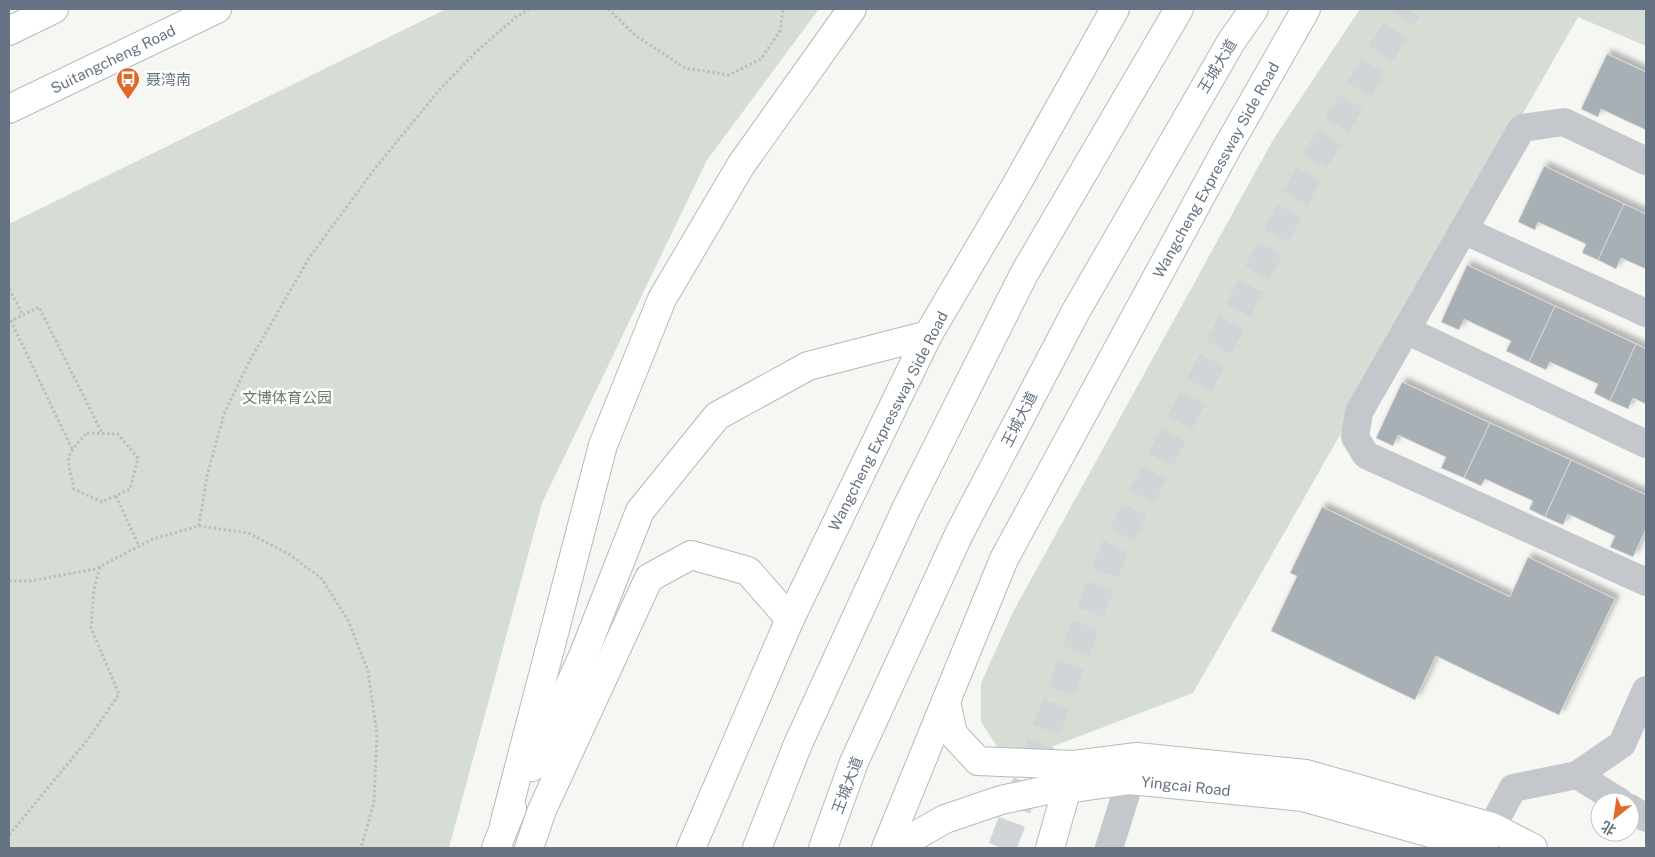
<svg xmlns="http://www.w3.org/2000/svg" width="1655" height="857" viewBox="0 0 1655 857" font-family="'Public Sans','Noto Sans SC',sans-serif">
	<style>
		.green { fill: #d6ddd4 }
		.building { fill: #a8afb5; stroke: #d7d8d5; filter: url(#shadow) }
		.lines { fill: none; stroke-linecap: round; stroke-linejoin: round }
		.primary-tunnel { stroke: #d2d5d7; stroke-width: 28; stroke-dasharray: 28 14; stroke-linecap: butt }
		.secondary-casing { stroke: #b6babf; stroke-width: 30 }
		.primary-casing { stroke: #b5b9bd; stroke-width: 30 }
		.highway-casing { stroke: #b7b9bd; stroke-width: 30 }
		.path { stroke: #bcbec0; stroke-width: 3; stroke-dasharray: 2.5 2.5; stroke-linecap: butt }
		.street { stroke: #c4c7cb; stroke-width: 28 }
		.secondary { stroke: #fff; stroke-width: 28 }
		.primary { stroke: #fff; stroke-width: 28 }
		.highway { stroke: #fff; stroke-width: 28 }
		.labels { text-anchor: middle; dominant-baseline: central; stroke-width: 5; stroke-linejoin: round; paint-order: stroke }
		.street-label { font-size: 15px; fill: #667383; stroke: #fff }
		.poi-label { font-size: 15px; fill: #667383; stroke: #fff; text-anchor: start }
		.park-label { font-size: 15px; fill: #667b64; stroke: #fff }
	</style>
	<defs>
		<filter id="shadow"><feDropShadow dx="4.5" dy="-4.5" stdDeviation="2.5" flood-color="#0004"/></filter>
	</defs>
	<rect width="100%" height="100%" fill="#f6f6f3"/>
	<!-- green -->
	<g class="green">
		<polygon points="446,9 819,9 707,160 542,503 449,848 9,848 9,224"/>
		<polygon points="1360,9 1646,9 1646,46 1578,17 1193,693 1030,755 1000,751 981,722 981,683 1013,612 1273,140"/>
	</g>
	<!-- building -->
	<g class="building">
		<polygon points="1607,54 1646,72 1646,130 1601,109 1598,117 1581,109"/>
		<polygon points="1544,166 1624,204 1598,260 1582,253 1586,244 1538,222 1535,230 1518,222"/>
		<polygon points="1624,204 1646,214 1646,269 1621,258 1616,269 1598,260"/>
		<polygon points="1467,265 1555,306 1529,362 1506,351 1511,341 1464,319 1459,330 1441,322"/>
		<polygon points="1555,306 1636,344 1610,401 1594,393 1598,384 1550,362 1546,370 1529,362"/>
		<polygon points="1636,344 1646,349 1646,404 1633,398 1628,409 1610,401"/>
		<polygon points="1402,382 1490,423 1464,478 1441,468 1446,457 1398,435 1393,446 1376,438"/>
		<polygon points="1490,423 1571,460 1545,517 1529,509 1533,501 1485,479 1481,486 1464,478"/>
		<polygon points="1571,460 1646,495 1646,529 1633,557 1610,547 1615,536 1568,514 1563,525 1545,517"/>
		<polygon points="1322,507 1510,597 1528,557 1615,599 1559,715 1436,656 1415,700 1271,631 1297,576 1290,573"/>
	</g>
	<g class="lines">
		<!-- primary-tunnel -->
		<polyline class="primary-tunnel" points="1002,848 1113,552 1316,159 1408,9"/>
		<!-- secondary casing -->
		<g class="secondary-casing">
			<g id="secondary">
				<polyline points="9,31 54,9"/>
				<polyline points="9,109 217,9"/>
				<polyline points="946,701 953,734 978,761 1074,765 1137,757 1306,774 1492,827 1533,848"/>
				<polyline points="894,848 945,819 1001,800 1047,790 1067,789 1130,780 1303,797 1484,848"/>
				<polyline points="1050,848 1071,774"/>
			</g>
		</g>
		<!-- primary casing -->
		<g class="primary-casing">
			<g id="primary">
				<polyline points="532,767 583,656 640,511 717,416 808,366 928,335"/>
				<polyline points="504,825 603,445 662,299 741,165 852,9"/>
				<polyline points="496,848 512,808"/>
				<polyline points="529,848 542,810 649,578 691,555 748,571 790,619"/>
				<polyline points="691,848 790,619 928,335 1015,187 1115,9"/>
				<polyline points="886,848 1004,559 1227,148 1306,9"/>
			</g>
		</g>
		<!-- highway casing -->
		<g class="highway-casing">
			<g id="highway">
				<polyline points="757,848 798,744 907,507 1024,274 1179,9"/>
				<polyline points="823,848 854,762 959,534 1076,311 1231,42 1254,9"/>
			</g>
		</g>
		<!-- path -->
		<g class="path">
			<polyline points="608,9 635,35 685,68 729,75 761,59 780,31 783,9"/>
			<polyline points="9,289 23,315"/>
			<path d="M87,433L118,434L138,458L130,489L102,502L74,489C67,456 63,458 87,433Z"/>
			<polyline points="72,449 11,321 39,307 102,433"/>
			<polyline points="116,496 139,546"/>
			<polyline points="199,526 207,476 224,414 249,362 309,258 376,167 441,88 476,52 516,17 529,9"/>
			<polyline points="9,581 30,581 95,569 153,539 199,526 248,533 289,554 322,579 348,620 368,671 377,735 374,802 361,848"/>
			<polyline points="9,835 89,738 119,694 91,628 94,589 100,567"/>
		</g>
		<!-- street -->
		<g class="street">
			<polyline points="1646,161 1564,122 1522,128 1359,412 1355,437 1366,455 1646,582"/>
			<polyline points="1463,230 1646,313"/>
			<polyline points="1406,330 1646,444"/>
			<polyline points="1577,775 1622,744 1646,690"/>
			<polyline points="1630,808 1646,818"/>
			<polyline points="1492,827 1513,788 1577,775 1620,802"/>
			<polyline points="1109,848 1137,759"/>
		</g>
		<!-- secondary -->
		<use href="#secondary" class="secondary"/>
		<!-- primary -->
		<use href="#primary" class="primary"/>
		<!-- highway -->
		<use href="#highway" class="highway"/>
	</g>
	<!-- icons -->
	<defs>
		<g id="bus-pin" transform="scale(1.25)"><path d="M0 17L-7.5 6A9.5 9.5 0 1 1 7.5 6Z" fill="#e06a29" stroke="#fff"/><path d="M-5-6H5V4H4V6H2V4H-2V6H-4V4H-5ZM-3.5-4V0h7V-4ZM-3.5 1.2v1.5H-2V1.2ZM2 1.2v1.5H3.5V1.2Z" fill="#fff"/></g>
	</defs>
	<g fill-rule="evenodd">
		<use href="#bus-pin" x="128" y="79"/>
	</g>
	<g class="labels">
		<!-- street labels -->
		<g class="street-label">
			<text transform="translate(113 59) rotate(-26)">Suitangcheng Road</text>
			<text transform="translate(1217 66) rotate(-59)">王城大道</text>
			<text transform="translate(1216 170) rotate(-61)">Wangcheng Expressway Side Road</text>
			<text transform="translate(1019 419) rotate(-63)">王城大道</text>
			<text transform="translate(888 421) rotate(-63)">Wangcheng Expressway Side Road</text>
			<text transform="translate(847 785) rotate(-69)">王城大道</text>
			<text transform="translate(1186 786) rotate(6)">Yingcai Road</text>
		</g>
		<!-- poi labels -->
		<g class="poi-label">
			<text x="146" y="79">聂湾南</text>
		</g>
		<!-- park labels -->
		<g class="park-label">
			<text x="287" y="397">文博体育公园</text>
		</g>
	</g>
	<!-- border -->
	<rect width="1655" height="857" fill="none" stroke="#667383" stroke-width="20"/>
	<!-- north arrow -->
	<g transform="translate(1615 817) rotate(210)"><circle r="24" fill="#ffffff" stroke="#c2c7cd"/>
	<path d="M0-4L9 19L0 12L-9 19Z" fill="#e06a29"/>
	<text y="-8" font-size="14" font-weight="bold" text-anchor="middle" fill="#667383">北</text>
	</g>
</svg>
